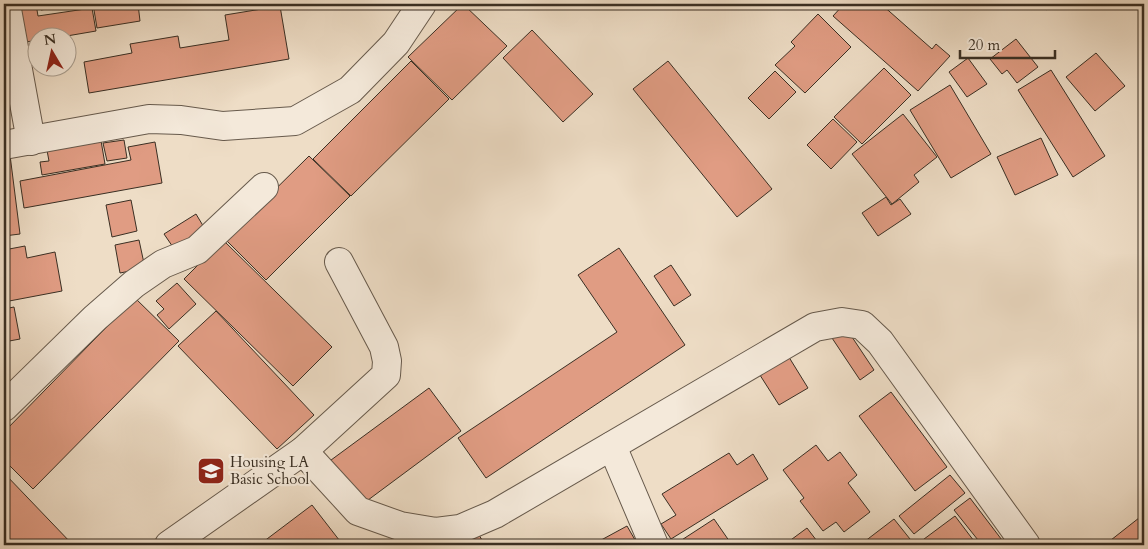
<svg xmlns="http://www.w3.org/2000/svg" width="1148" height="549" viewBox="0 0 1148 549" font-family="Cardo,serif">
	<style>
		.building { fill: #e09c83; stroke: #3a2f23 }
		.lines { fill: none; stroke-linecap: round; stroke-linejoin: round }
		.street-casing { stroke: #675a4c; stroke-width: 30 }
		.street { stroke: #f4e9da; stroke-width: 28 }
		.labels { text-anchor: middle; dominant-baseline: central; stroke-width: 4.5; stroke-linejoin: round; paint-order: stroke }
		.poi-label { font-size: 15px; fill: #3a2f23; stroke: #f4e9da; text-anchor: start }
	</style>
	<rect width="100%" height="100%" fill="#eeddc6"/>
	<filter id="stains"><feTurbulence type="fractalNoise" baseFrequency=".004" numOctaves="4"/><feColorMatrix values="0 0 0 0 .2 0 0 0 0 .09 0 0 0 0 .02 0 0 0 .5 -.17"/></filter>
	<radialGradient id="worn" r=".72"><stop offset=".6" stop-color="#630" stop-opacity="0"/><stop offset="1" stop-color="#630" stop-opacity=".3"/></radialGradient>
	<!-- building -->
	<g class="building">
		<polygon points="13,4 36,4 38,16 92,8 96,31 55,38 38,38 38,40 20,43"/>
		<polygon points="40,4 77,4 41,10"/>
		<polygon points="93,4 138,4 140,21 97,28"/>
		<polygon points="463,4 507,46 452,100 408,57"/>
		<polygon points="844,4 881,4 932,49 936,44 950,56 918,91 833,16"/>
		<polygon points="1041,4 1053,4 1046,10"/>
		<polygon points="280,6 289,59 89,93 84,62 132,53 130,44 178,36 180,48 229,40 225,15"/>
		<polygon points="818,14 851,47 805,93 775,65 795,46 791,42"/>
		<polygon points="532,30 593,94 563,122 503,58"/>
		<polygon points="1016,39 1038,67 1017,83 1007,70 1002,74 990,59"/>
		<polygon points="1096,53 1125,86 1095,111 1066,77"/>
		<polygon points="968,58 987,84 967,97 949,72"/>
		<polygon points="411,61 449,99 351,196 313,159"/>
		<polygon points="668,61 772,189 737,217 633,89"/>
		<polygon points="884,68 911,95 862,144 834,117"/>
		<polygon points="1051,70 1105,156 1073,177 1018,90"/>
		<polygon points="775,71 796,92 769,119 748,98"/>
		<polygon points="950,85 991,154 951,178 910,110"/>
		<polygon points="903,114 937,157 914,175 919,182 892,204 852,154"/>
		<polygon points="833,119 857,142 831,169 807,145"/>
		<polygon points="100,135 105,164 42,175 40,162 49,161 46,145"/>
		<polygon points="1041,138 1058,175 1015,195 997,157"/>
		<polygon points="124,140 127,158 107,161 103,143"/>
		<polygon points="155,142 162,183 24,208 20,181 131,160 128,147"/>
		<polygon points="4,155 10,155 20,234 4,236"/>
		<polygon points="309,156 350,196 266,280 225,239"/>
		<polygon points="886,197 891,205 900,199 911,214 878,236 862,213"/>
		<polygon points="131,200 137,231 112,237 106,205"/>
		<polygon points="196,214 208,234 177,253 164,234"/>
		<polygon points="139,240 145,268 120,273 115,245"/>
		<polygon points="223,240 332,347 293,386 184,279"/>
		<polygon points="25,246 27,258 55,252 62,291 4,302 4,250"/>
		<polygon points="619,248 685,345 486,478 458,438 617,332 578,275"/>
		<polygon points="671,265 691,295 674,306 654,276"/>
		<polygon points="177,283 196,304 169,329 157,315 164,309 156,301"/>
		<polygon points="135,298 179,341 33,489 4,460 4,432"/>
		<polygon points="14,307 20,339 4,342 4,309"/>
		<polygon points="216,311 314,415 277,449 178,346"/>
		<polygon points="846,328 874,370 860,380 832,338"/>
		<polygon points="787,354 808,388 779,405 758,372"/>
		<polygon points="429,388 461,431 360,506 327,463"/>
		<polygon points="891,392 947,467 915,491 859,416"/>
		<polygon points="816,445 828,461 840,452 857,475 848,483 870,512 844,532 836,522 823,531 800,501 804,498 783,470"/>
		<polygon points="729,453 737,465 753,454 768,479 671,539 661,524 676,515 662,494"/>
		<polygon points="4,473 73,545 4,545"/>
		<polygon points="950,475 965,493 914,534 899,516"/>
		<polygon points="970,498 1005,544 1003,545 982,545 954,510"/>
		<polygon points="312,505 343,545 259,545"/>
		<polygon points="1144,514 1144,545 1114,545 1111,540"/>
		<polygon points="955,516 977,545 916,545"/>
		<polygon points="714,519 732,545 674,545"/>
		<polygon points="894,519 910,539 902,545 860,545"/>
		<polygon points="627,526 638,545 592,545"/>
		<polygon points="807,528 820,545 784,545"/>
		<polygon points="479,535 485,545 462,545"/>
		<polygon points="845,540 849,545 837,545"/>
	</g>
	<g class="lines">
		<!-- street casing -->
		<g class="street-casing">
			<g id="street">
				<polyline points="6,4 31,141"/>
				<polyline points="4,145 149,119 181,120 223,126 295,121 350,90 396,43 422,4"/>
				<polyline points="4,407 95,318 134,284 163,264 197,250 264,187"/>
				<polyline points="612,446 654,545"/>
				<polyline points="303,451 358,511 400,526 436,532 460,529 495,514 815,327 842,322 862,325 880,342 1026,545"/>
				<polyline points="169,545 303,451 386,375 387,361 384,347 339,262"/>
			</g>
		</g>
		<!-- street -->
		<use href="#street" class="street"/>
	</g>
	<!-- icons -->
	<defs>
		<g id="school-square" transform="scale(1.4375)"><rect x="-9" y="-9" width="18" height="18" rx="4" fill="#8f2418" stroke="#f4e9da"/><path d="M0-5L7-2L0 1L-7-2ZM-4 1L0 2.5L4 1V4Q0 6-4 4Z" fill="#fff"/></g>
	</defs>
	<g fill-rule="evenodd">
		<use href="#school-square" x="211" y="471"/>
	</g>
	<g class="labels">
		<!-- poi labels -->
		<g class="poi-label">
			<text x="230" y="462">Housing LA<tspan x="230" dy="17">Basic School</tspan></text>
		</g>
	</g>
	<!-- margin -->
	<rect width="1148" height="549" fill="none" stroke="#eeddc6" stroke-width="20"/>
	<rect x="5" y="5" width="1138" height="539" fill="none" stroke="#3a2f23" stroke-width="2.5"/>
	<rect x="10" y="10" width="1128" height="529" fill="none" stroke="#3a2f23"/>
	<!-- north arrow -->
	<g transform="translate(52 52) rotate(351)"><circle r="24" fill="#f4e9da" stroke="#aa9f91"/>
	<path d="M0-4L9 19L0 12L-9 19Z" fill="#8f2418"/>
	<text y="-8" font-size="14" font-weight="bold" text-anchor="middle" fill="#3a2f23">N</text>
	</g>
	<!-- scale -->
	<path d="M960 50v8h95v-8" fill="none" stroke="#3a2f23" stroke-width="2.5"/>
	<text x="968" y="50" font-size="15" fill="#3a2f23" stroke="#f4e9da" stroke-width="4" paint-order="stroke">20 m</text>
	<rect width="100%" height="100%" filter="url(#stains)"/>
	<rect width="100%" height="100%" fill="url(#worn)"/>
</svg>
